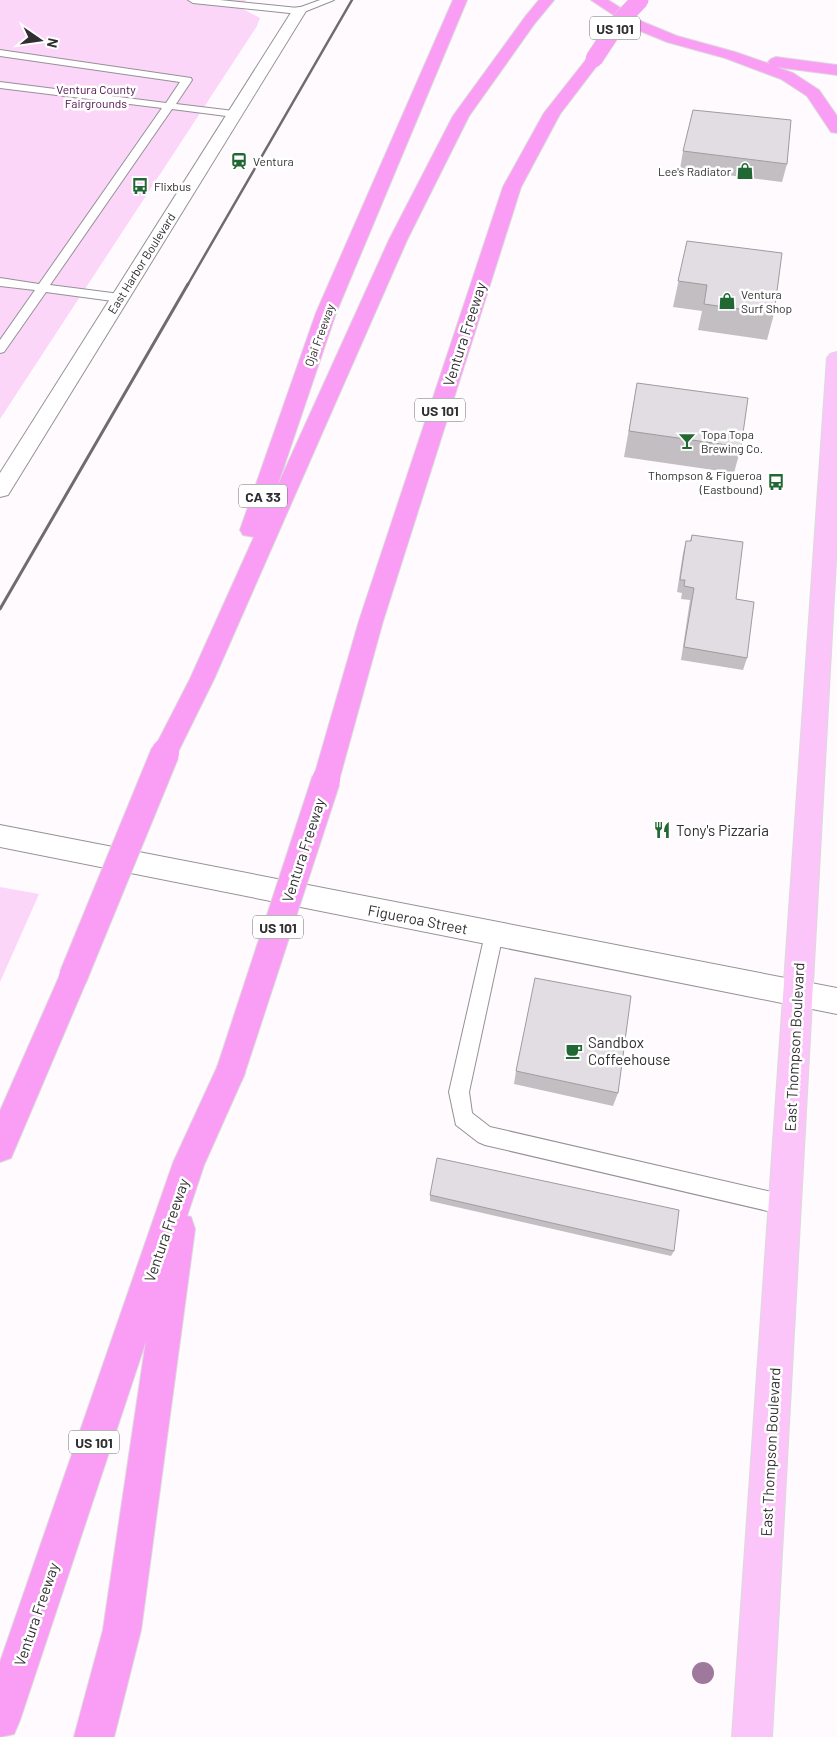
<svg xmlns="http://www.w3.org/2000/svg" width="837" height="1737" viewBox="0 0 837 1737" font-family="Barlow,sans-serif">
	<style>
		.green { fill: #fbd6f8 }
		.lines { fill: none; stroke-linecap: round; stroke-linejoin: round }
		.lane-casing { stroke: #959195; stroke-width: 2 }
		.street-casing { stroke: #959195; stroke-width: 2 }
		.secondary-casing { stroke: #959195; stroke-width: 2 }
		.primary-casing { stroke: #dadada; stroke-width: 2 }
		.highway-casing { stroke: #dadada; stroke-width: 2 }
		.lane { fill: #fff; fill-rule: evenodd }
		.street { fill: #fff; fill-rule: evenodd }
		.secondary { fill: #fff; fill-rule: evenodd }
		.primary { fill: #fcc5f9; fill-rule: evenodd }
		.highway { fill: #fa9ef5; fill-rule: evenodd }
		.rail-far1 { stroke: #6f6c6f; stroke-width: 2.5 }
		.rail { stroke: #6f6c6f; stroke-width: 3 }
		.highway-bridge-far1-casing { stroke: #dadada; stroke-width: 18; stroke-linecap: butt }
		.highway-bridge-casing { stroke: #dadada; stroke-width: 30; stroke-linecap: butt }
		.highway-bridge-far1 { stroke: #fa9ef5; stroke-width: 17 }
		.highway-bridge { stroke: #fa9ef5; stroke-width: 28 }
		.tree { fill: #9e789d }
		.wall { fill: #c2bec2 }
		.building { fill: #e2dde2; stroke: #9e9b9e }
		.labels { text-anchor: middle; dominant-baseline: central; stroke-width: 5; stroke-linejoin: round; paint-order: stroke }
		.far-park-label { font-size: 12px; fill: #4e0d4d; stroke: #fff }
		.far-poi-label { font-size: 12px; fill: #312f31; stroke: #fff; text-anchor: start }
		.far-street-label { font-size: 12px; fill: #312f31; stroke: #fff }
		.shield { fill: #fff; stroke: #6f6d6f; stroke-width: 1 }
		.shield-label { font-size: 14px; font-weight: bold; fill: #312f31 }
		.street-label { font-size: 15px; fill: #312f31; stroke: #fff }
		.poi-label { font-size: 15px; fill: #312f31; stroke: #fff; text-anchor: start }
	</style>
	<rect width="100%" height="100%" fill="#fffafe"/>
	<!-- green -->
	<g class="green">
		<polygon points="0,0 246,0 241,8 260,18 257,26 0,419"/>
		<polygon points="0,887 39,894 0,982"/>
	</g>
	<g class="lines">
		<!-- lane casing -->
		<g class="lane-casing">
			<g id="lane">
				<polygon points="188,0 220,0 298,8 320,0 334,0 299,14 193,3"/>
				<polygon points="0,50 191,78 192,80 176,104 234,111 239,114 234,117 172,109 50,285 120,294 126,298 124,301 120,302 46,292 4,352 0,353 0,340 35,290 0,286 0,278 39,284 162,108 0,88 0,82 166,103 180,82 0,56"/>
				<polygon points="494,926 500,928 503,934 469,1092 472,1113 490,1127 785,1195 792,1198 795,1205 792,1212 785,1215 485,1145 478,1142 456,1125 449,1092 485,934 488,928"/>
			</g>
		</g>
		<!-- street casing -->
		<g class="street-casing">
			<polygon id="street" points="299,7 304,8 306,11 8,495 0,497 0,473 292,11 294,8"/>
		</g>
		<!-- secondary casing -->
		<g class="secondary-casing">
			<polygon id="secondary" points="0,825 837,988 837,1014 0,847"/>
		</g>
		<!-- primary casing -->
		<g class="primary-casing">
			<polygon id="primary" points="837,352 837,542 772,1737 732,1737 827,358 830,354"/>
		</g>
		<!-- highway casing -->
		<g class="highway-casing">
			<g id="highway">
				<polygon points="453,0 467,0 336,313 277,487 389,240 453,116 525,17 539,0 554,0 535,23 469,116 407,240 214,679 174,760 165,763 156,760 152,753 190,679 254,537 243,535 240,530 316,313"/>
				<polygon points="591,0 608,0 643,22 677,36 735,52 770,64 768,62 771,59 776,57 837,65 837,75 776,67 793,73 819,90 837,116 837,133 831,132 807,96 781,79 725,58 667,42 633,28"/>
				<polygon points="594,54 599,56 602,59 560,114 521,187 383,621 339,780 335,787 326,790 317,787 313,780 359,621 503,187 544,113 589,56"/>
				<polygon points="73,964 83,968 88,977 11,1158 0,1162 0,1111 63,968"/>
				<polygon points="230,1059 241,1063 245,1073 204,1165 187,1216 191,1217 195,1229 141,1630 114,1737 74,1737 103,1630 146,1341 20,1720 14,1734 0,1737 0,1662 173,1163 219,1063"/>
			</g>
		</g>
		<!-- lane -->
		<use href="#lane" class="lane"/>
		<!-- street -->
		<use href="#street" class="street"/>
		<!-- secondary -->
		<use href="#secondary" class="secondary"/>
		<!-- primary -->
		<use href="#primary" class="primary"/>
		<!-- highway -->
		<use href="#highway" class="highway"/>
		<!-- rail-far1 -->
		<polyline class="rail-far1" points="187,286 352,0"/>
		<!-- rail -->
		<polyline class="rail" points="0,609 188,284"/>
		<!-- highway-bridge-far1 casing -->
		<g class="highway-bridge-far1-casing">
			<polyline id="highway-bridge-far1" points="594,59 617,24 640,0"/>
		</g>
		<!-- highway-bridge casing -->
		<g class="highway-bridge-casing">
			<g id="highway-bridge">
				<polyline points="73,977 165,753"/>
				<polyline points="230,1073 326,780"/>
			</g>
		</g>
		<!-- highway-bridge-far1 -->
		<use href="#highway-bridge-far1" class="highway-bridge-far1"/>
		<!-- highway-bridge -->
		<use href="#highway-bridge" class="highway-bridge"/>
	</g>
	<!-- trees -->
	<circle class="tree" cx="703" cy="1673" r="11"/>
	<!-- wall -->
	<g class="wall">
		<polygon points="683,151 787,164 782,182 680,169"/>
		<polygon points="687,241 774,314 767,340 698,330 702,311 673,307"/>
		<polygon points="637,383 741,447 734,473 624,457"/>
		<polygon points="692,535 736,599 747,658 743,670 681,660 690,600 681,599 682,593 677,592 683,553 686,541 690,541"/>
		<polygon points="516,1071 618,1093 613,1106 514,1084"/>
		<polygon points="430,1195 674,1251 671,1256 430,1201"/>
	</g>
	<!-- building -->
	<g class="building">
		<polygon points="693,110 791,120 787,164 683,151"/>
		<polygon points="687,241 782,253 774,314 704,304 707,285 678,281"/>
		<polygon points="637,383 748,398 741,447 629,431"/>
		<polygon points="692,535 743,542 736,599 754,602 747,658 684,647 694,588 684,586 685,580 680,580 686,541 691,541"/>
		<polygon points="535,978 631,996 618,1093 516,1071"/>
		<polygon points="437,1158 679,1210 674,1251 430,1195"/>
	</g>
	<!-- icons -->
	<defs>
		<g id="station-bare" transform="scale(1.35)"><path d="M-3-6H3Q5-6 5-4V2Q5 4 3 4L4.5 6H3L1.5 4h-3L-3 6H-4.5L-3 4Q-5 4-5 2V-4Q-5-6-3-6ZM-3.5-4v3h7v-3ZM-3.5 1v1.5H-2V1ZM2 1v1.5H3.5V1Z" fill="#226834" stroke="#fff" stroke-width="2.5" paint-order="stroke"/></g>
		<g id="shop-bare" transform="scale(1.35)"><path d="M-5-2.5h2.3a2.7 3.5 0 0 1 5.4 0H5L5.5 6h-11ZM-1.5-2.5h3a1.5 2.3 0 0 0-3 0Z" fill="#226834" stroke="#fff" stroke-width="2.5" paint-order="stroke"/></g>
		<g id="bus-bare" transform="scale(1.35)"><path d="M-5-6H5V4H4V6H2V4H-2V6H-4V4H-5ZM-3.5-4V0h7V-4ZM-3.5 1.2v1.5H-2V1.2ZM2 1.2v1.5H3.5V1.2Z" fill="#226834" stroke="#fff" stroke-width="2.5" paint-order="stroke"/></g>
		<g id="bar-bare" transform="scale(1.35)"><path d="M-6-5H6L.8 .8V4.5H3.5V6h-7V4.5H-.8V.8Z" fill="#226834" stroke="#fff" stroke-width="2.5" paint-order="stroke"/></g>
		<g id="restaurant-bare" transform="scale(1.35)"><path d="M-5-6h1v4h1v-4h1v4h1v-4h1v5L-1.5 .5V6h-2V.5L-5-1ZM5-6V6H3V1.5H1.5Q1.5-4 5-6Z" fill="#226834" stroke="#fff" stroke-width="2.5" paint-order="stroke"/></g>
		<g id="cafe-bare" transform="scale(1.35)"><path d="M-5.5-4.5H6V0H3Q3 3.5 0 3.5H-2.5Q-5.5 3.5-5.5 0ZM3-3.2v2h1.7v-2ZM-6 4.5H4V6H-6Z" fill="#226834" stroke="#fff" stroke-width="2.5" paint-order="stroke"/></g>
	</defs>
	<g fill-rule="evenodd">
		<use href="#station-bare" x="239" y="161"/>
		<use href="#shop-bare" x="745" y="171"/>
		<use href="#bus-bare" x="140" y="186"/>
		<use href="#shop-bare" x="727" y="301"/>
		<use href="#bar-bare" x="687" y="441"/>
		<use href="#bus-bare" x="776" y="482"/>
		<use href="#restaurant-bare" x="662" y="830"/>
		<use href="#cafe-bare" x="574" y="1051"/>
	</g>
	<g class="labels">
		<!-- far-park labels -->
		<g class="far-park-label">
			<text x="96" y="89">Ventura County<tspan x="96" dy="14">Fairgrounds</tspan></text>
		</g>
		<!-- far-poi labels -->
		<g class="far-poi-label">
			<text x="253" y="161">Ventura</text>
			<text x="731" y="171" text-anchor="end">Lee's Radiator</text>
			<text x="154" y="186">Flixbus</text>
			<text x="741" y="294">Ventura<tspan x="741" dy="14">Surf Shop</tspan></text>
			<text x="701" y="434">Topa Topa<tspan x="701" dy="14">Brewing Co.</tspan></text>
			<text x="762" y="475" text-anchor="end">Thompson &amp; Figueroa<tspan x="762" dy="14">(Eastbound)</tspan></text>
		</g>
		<!-- far-street labels -->
		<g class="far-street-label">
			<text transform="translate(141 263) rotate(-58)">East Harbor Boulevard</text>
			<text transform="translate(319 335) rotate(-70)">Ojai Freeway</text>
		</g>
		<!-- shield labels -->
		<g class="shield">
			<rect x="590" y="16.5" width="50" height="23" rx="4"/>
			<rect x="415" y="398.5" width="50" height="23" rx="4"/>
			<rect x="239" y="484.5" width="48" height="23" rx="4"/>
			<rect x="253" y="915.5" width="50" height="23" rx="4"/>
			<rect x="69" y="1430.5" width="50" height="23" rx="4"/>
		</g>
		<g class="shield-label">
			<text x="615" y="28">US 101</text>
			<text x="440" y="410">US 101</text>
			<text x="263" y="496">CA 33</text>
			<text x="278" y="927">US 101</text>
			<text x="94" y="1442">US 101</text>
		</g>
		<!-- street labels -->
		<g class="street-label">
			<text transform="translate(464 334) rotate(-72)">Ventura Freeway</text>
			<text transform="translate(303 850) rotate(-72)">Ventura Freeway</text>
			<text transform="translate(418 919) rotate(11)">Figueroa Street</text>
			<text transform="translate(794 1047) rotate(-87)">East Thompson Boulevard</text>
			<text transform="translate(166 1230) rotate(-71)">Ventura Freeway</text>
			<text transform="translate(770 1452) rotate(-87)">East Thompson Boulevard</text>
			<text transform="translate(36 1614) rotate(-71)">Ventura Freeway</text>
		</g>
		<!-- poi labels -->
		<g class="poi-label">
			<text x="676" y="830">Tony's Pizzaria</text>
			<text x="588" y="1042">Sandbox<tspan x="588" dy="17">Coffeehouse</tspan></text>
		</g>
	</g>
	<!-- north arrow -->
	<g transform="translate(40 40) rotate(103)" stroke="#ffffff" stroke-width="4" paint-order="stroke">
	<path d="M0-4L9 19L0 12L-9 19Z" fill="#312f31"/>
	<text y="-8" font-size="14" font-weight="bold" text-anchor="middle" fill="#312f31">N</text>
	</g>
</svg>
